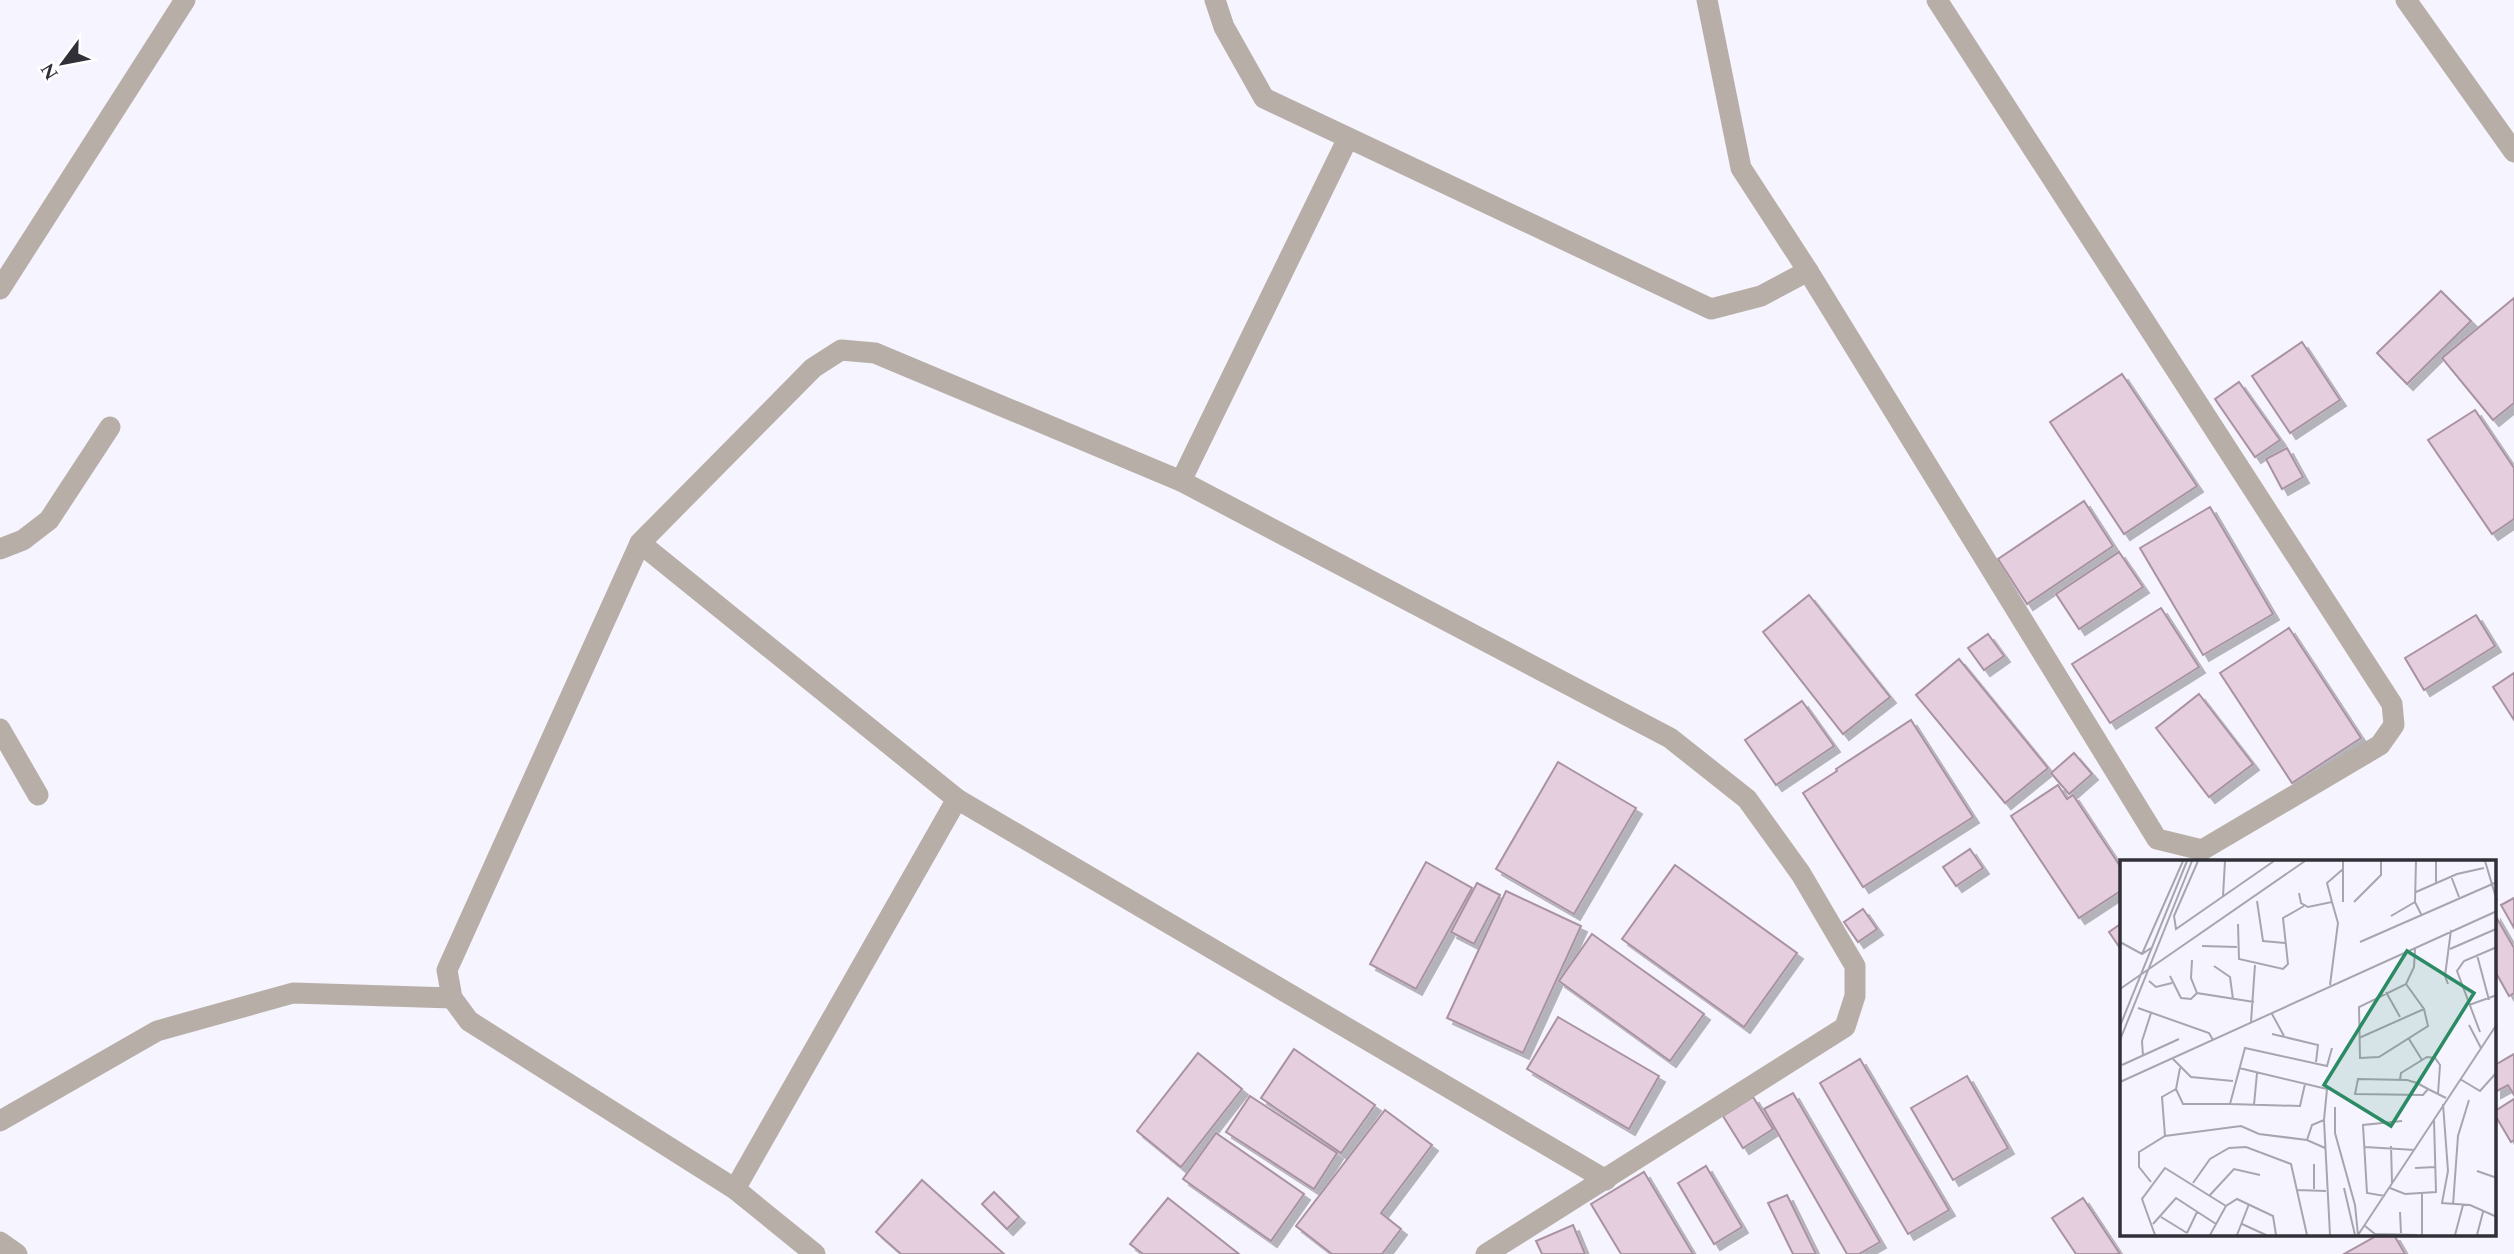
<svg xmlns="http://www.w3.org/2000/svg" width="2514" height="1254" viewBox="0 0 2514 1254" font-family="Spectral,serif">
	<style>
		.building { fill: #e5cedd; stroke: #a993a2; stroke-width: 2; filter: url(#shadow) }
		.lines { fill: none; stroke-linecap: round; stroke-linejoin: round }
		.minor { stroke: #b7afa7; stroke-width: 21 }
		.inset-road { fill: none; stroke: #a7a6af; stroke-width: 2 }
		.view { fill: #2b8b64; fill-opacity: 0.15; stroke: #2b8b64; stroke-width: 3.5 }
		.inset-edge { fill: none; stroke: #313039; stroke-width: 3.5 }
	</style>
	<defs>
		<filter id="shadow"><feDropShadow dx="6" dy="6" stdDeviation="0" flood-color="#0004"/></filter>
	</defs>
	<rect width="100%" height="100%" fill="#f6f4fe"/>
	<!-- building -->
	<g class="building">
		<polygon points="2441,291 2471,321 2407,384 2377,353"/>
		<polygon points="2514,298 2514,403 2493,420 2442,358"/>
		<polygon points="2302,342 2340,400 2290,433 2252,376"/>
		<polygon points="2122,374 2197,486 2124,534 2050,422"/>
		<polygon points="2239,382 2280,440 2255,457 2215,399"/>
		<polygon points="2475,410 2514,468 2514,519 2492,534 2428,440"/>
		<polygon points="2287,448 2303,477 2282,489 2266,459"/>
		<polygon points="2084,501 2113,546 2027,604 1998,559"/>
		<polygon points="2210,507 2273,614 2203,655 2140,548"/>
		<polygon points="2119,552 2143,587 2079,629 2056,594"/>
		<polygon points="1809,595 1890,697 1843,734 1763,632"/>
		<polygon points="2161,608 2199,667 2110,723 2072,664"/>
		<polygon points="2476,615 2495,646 2424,690 2405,658"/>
		<polygon points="2289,628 2361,738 2292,783 2220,673"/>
		<polygon points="1988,634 2004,656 1984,670 1968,648"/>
		<polygon points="1959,659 2048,768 2005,803 1916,695"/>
		<polygon points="2514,673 2514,720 2493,687"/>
		<polygon points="2199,694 2253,764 2209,797 2156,728"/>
		<polygon points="1802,701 1834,746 1776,785 1745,740"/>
		<polygon points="1911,720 1973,817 1863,887 1803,793 1837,771 1836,769"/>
		<polygon points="2074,753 2092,774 2069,794 2051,773"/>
		<polygon points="1558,762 1636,808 1574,914 1496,869"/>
		<polygon points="2058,785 2067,799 2073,795 2122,869 2122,890 2079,918 2011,816"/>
		<polygon points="1970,849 1983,868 1956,886 1943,867"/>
		<polygon points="1426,862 1472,888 1416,989 1370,964"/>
		<polygon points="1675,865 1797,953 1744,1027 1622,939"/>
		<polygon points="1477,883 1500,895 1474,944 1451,932"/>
		<polygon points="1506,891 1581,926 1523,1053 1447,1018"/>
		<polygon points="2514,898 2514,928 2501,905"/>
		<polygon points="1863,909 1877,929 1858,942 1844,922"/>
		<polygon points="2495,915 2514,948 2514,993 2509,996 2495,971"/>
		<polygon points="2122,923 2122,951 2109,932"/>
		<polygon points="1592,934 1704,1014 1670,1061 1559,981"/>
		<polygon points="1558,1017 1659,1076 1629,1129 1527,1069"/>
		<polygon points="1294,1049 1375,1105 1341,1153 1261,1098"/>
		<polygon points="1198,1053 1242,1089 1181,1167 1137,1131"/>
		<polygon points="2514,1054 2514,1095 2508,1085 2495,1092 2495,1065"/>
		<polygon points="1860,1059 1949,1210 1908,1234 1820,1083"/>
		<polygon points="1967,1076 2008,1148 1953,1180 1911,1108"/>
		<polygon points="1793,1093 1880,1242 1859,1254 1847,1254 1764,1109"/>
		<polygon points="1250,1096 1337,1153 1314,1189 1226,1132"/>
		<polygon points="1753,1097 1773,1129 1743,1148 1723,1116"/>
		<polygon points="2514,1099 2514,1140 2511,1142 2495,1115 2495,1111"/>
		<polygon points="1385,1110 1432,1145 1381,1213 1401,1229 1382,1254 1332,1254 1296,1226"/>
		<polygon points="1216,1133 1304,1194 1271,1241 1183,1179"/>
		<polygon points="1706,1166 1742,1227 1714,1244 1678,1183"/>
		<polygon points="1644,1172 1693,1254 1621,1254 1591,1204"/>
		<polygon points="922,1180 1004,1254 901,1254 876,1232"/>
		<polygon points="994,1192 1019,1217 1007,1229 982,1204"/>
		<polygon points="1787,1195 1816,1254 1793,1254 1768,1203"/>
		<polygon points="1168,1198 1239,1254 1143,1254 1130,1244"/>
		<polygon points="2083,1198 2120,1254 2076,1254 2052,1218"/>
		<polygon points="1573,1225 1585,1254 1542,1254 1536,1241"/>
		<polygon points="2378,1235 2394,1235 2405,1254 2344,1254"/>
	</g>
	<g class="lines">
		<!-- minor -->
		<g class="minor">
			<polyline points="1215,0 1224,27 1264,98 1711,309 1761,296 1808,271"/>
			<polyline points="1707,0 1741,168 1808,271 2157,839 2202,850 2380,745 2394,725 2392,704 1937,0"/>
			<polyline points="2406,0 2514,152"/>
			<polyline points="0,289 185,0"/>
			<polyline points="1181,481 1348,138"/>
			<polyline points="640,543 957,799 1606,1180"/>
			<polyline points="0,549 23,540 49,520 110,427"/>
			<polyline points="0,729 38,795"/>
			<polyline points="0,1121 157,1031 293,993 452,998"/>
			<polyline points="735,1189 957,799"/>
			<polyline points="0,1242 17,1254"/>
			<polyline points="815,1254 735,1189 469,1021 452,998 447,970 640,543 813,368 841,350 875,353 1181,481 1670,738 1747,799 1801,874 1855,966 1855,996 1845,1027 1486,1254"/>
		</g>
	</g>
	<!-- overview -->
	<g transform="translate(2120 860)">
		<rect width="376" height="376" fill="#f6f4fe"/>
		<path class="inset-road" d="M78,1L54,56L56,69L154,1M296,1L295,42L301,54M316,1V23M365,1L377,41M331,16L339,37M296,32L337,14L364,8M179,33L181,43L188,47L212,42L207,23L223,9M103,36L105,1M137,41L143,81L165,83M223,42V1M234,42L261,15V1M271,56L295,42M118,64L119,99L163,109L168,104L163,58L184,46M0,82L22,94L31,88M240,82L377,22M82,86L117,87M330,89L376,69M22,94L63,1M357,95L369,140M72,100L71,118L77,133L134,142M94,106L110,117L113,139M50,116L61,138L71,139L77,133M29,121L36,127L52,123M286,124L304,149L308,166L259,197L240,198L239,147ZM286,124L294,107L295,89M328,124L325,116L331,70M210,125L218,63L212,42M0,129L185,1M266,132L280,157M349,145L377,135M18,148L89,173L93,180M152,154L164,176M131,162L135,105M349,165L361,188M0,166L67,1M360,172L337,111L344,101L377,87M152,174L198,185L196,202M239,178L304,149M289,179L302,200M0,180L72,1M23,196L22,181L31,153M53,199L71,217L113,221M2,205L59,179M60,208L56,229L63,244H110M119,208L207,229L204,260L210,375M340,219L360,231L377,212M280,220L281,213L307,197L315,198L320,205L318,234M0,222L377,51M185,224L180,246L110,244L125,188L207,206L212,188M308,229L303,235L235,234L238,219L287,220L297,223L308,229L326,238M323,244L328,311L322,343L350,345L377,357M134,245L137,213M215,247V273L235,345L238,375M45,276L42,237L56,229M187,280L192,265L204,260M271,286L272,323M245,287L295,290M194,304V329M295,308L316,307M357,311L377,318M31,322L19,307V292L45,276L121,266L139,274L187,280L205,288M73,323L90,299L109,288L126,287L171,304L187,375M224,328L235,375M270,328L285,334L316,332L314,260M177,330L206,331M90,335L114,309L140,315M265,336L247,333L243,265L282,261M333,345L338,276L349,240M280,352L281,373M41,357L67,373M33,364L56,338L96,364M122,364L146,375M245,366L255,374L297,375M67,373L77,352M35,375L22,339L45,308L106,346M90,375L106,346L117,339L153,356L156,375M117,375L129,344M238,375L377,164M302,375V334M335,375L343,345M357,375L363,352"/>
		<path class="view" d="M287,91L354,133L271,266L204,225Z"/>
		<rect width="376" height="376" class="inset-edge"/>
	</g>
	<!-- north arrow -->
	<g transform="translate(63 63) rotate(238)" stroke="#ffffff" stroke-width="5" paint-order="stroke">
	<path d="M0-5L12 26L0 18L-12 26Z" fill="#313039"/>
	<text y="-10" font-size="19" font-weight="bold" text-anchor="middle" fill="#313039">N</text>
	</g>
</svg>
